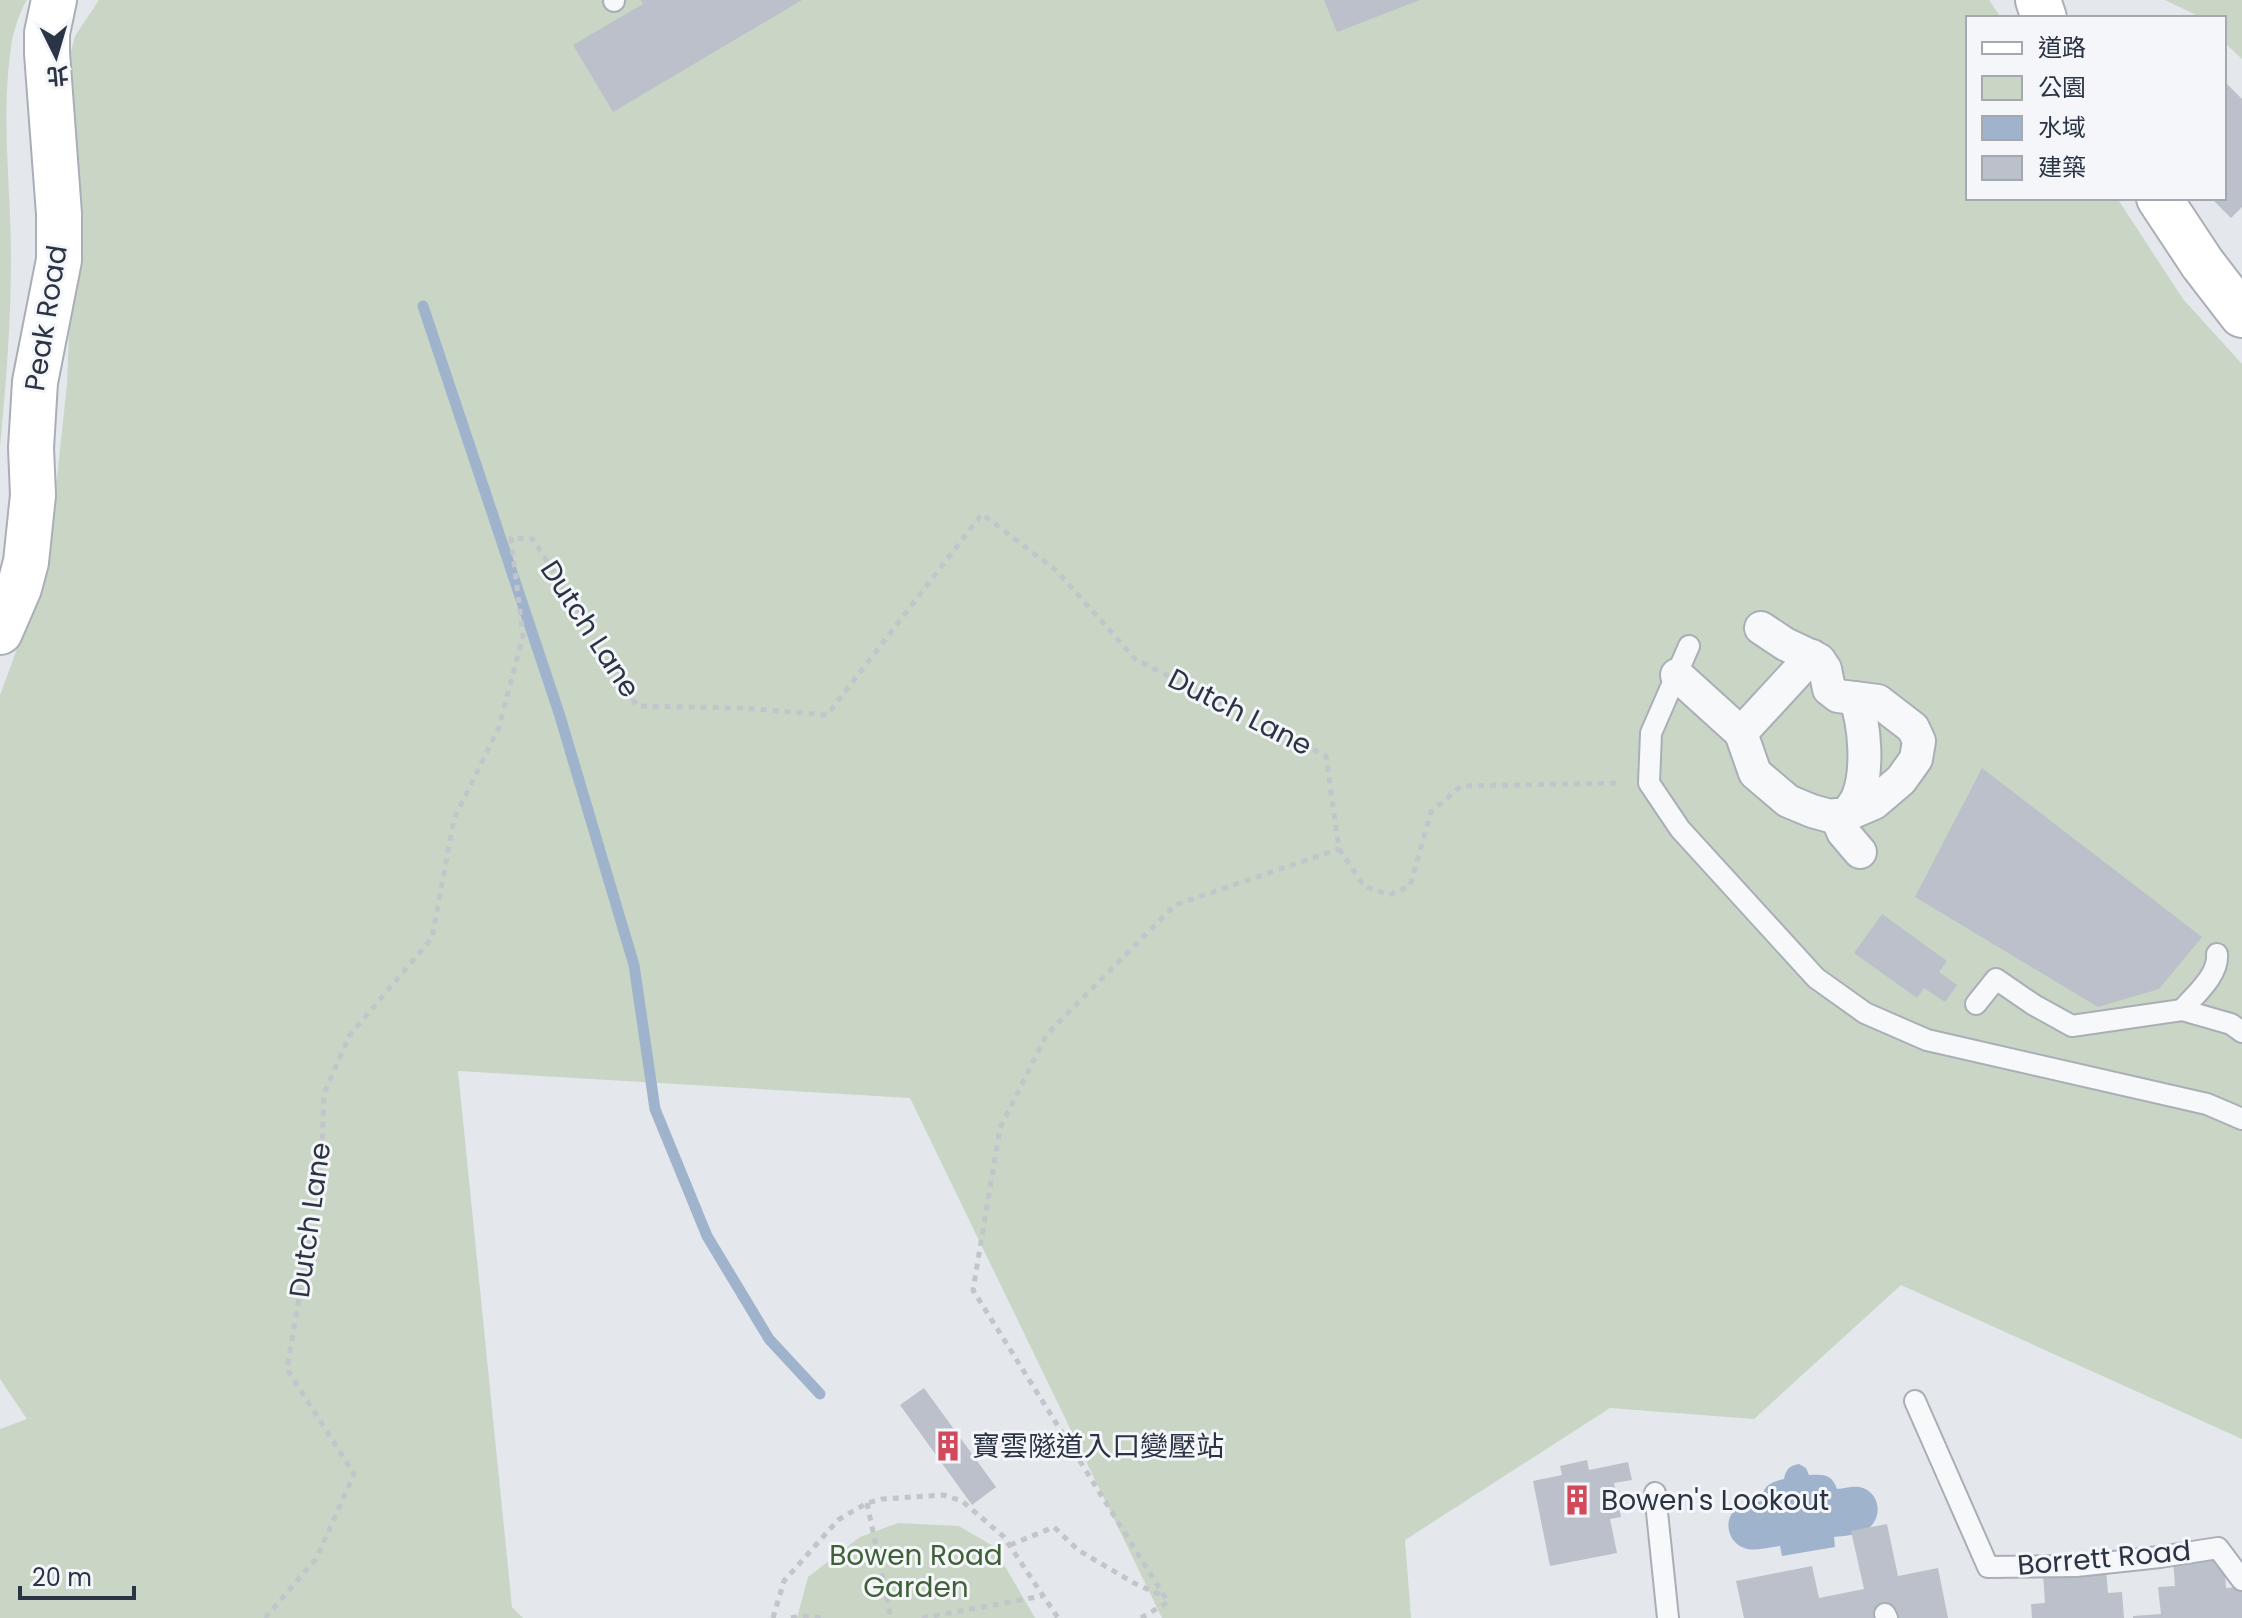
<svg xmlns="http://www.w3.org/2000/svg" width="2242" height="1618" viewBox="0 0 2242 1618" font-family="Poppins,'Noto Sans TC',sans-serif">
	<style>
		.green { fill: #c9d6c5 }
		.water { fill: #9fb4cc }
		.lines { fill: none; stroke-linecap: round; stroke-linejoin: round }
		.stream { stroke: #9fb4cc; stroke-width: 11 }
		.building { fill: #bbc0ca }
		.service-casing { stroke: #a9aeb7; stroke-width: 24 }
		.pedestrian-casing { stroke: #a9aeb7; stroke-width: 36 }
		.secondary-casing { stroke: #a9aeb7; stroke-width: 48 }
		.path { stroke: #c2c5cb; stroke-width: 5; stroke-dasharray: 6 6; stroke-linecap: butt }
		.service { stroke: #f7f8fa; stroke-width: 20 }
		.pedestrian { stroke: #f7f8fa; stroke-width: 32 }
		.secondary { stroke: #fff; stroke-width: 44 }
		.labels { text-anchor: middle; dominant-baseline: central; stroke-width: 6; stroke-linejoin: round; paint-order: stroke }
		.street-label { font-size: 28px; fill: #2b3445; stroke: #f4f6f9 }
		.poi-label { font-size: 28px; fill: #2b3445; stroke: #f4f6f9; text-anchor: start }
		.park-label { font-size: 28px; fill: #3f6138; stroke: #f4f6f9 }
	</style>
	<rect width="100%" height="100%" fill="#e4e7ec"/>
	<!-- green -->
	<g class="green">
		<path d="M0,0H27C19,13 16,25 12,40C0,118 11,181 11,258C11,321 6,385 0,448Z"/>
		<polygon points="99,0 1989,0 2001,18 1968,18 1968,198 2117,198 2183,299 2242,364 2242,1439 1901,1285 1754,1419 1610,1408 1405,1540 1411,1618 1162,1618 910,1098 458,1071 512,1607 523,1618 0,1618 0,1429 27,1419 0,1379 0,695 39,589 55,496 67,384 72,255 67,67 75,36"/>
		<polygon points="2165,0 2242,0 2242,59 2224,42 2224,18 2199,18 2194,14"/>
		<polygon points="898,1523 959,1526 993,1546 1035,1618 797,1618 808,1577 860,1537"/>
	</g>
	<!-- water -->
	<path class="water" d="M1799,1464L1806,1468L1809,1475C1824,1474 1832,1474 1837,1489C1846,1488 1855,1485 1863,1488C1882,1495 1882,1521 1866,1530C1857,1535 1844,1536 1834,1537L1835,1547L1782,1556L1780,1546C1770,1547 1758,1551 1747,1549C1729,1545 1721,1521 1737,1508C1744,1503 1753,1503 1762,1501C1762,1486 1770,1482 1784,1479C1786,1469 1789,1466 1799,1464Z"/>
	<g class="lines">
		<!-- stream -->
		<polyline class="stream" points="423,306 559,713 634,965 655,1109 707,1236 769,1339 820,1394"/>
	</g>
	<!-- building -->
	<g class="building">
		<polygon points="641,0 802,0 613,112 573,45 643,4"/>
		<polygon points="1324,0 1420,0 1337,32"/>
		<polygon points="2224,81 2242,99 2242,207 2231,218 2211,198 2224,198"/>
		<polygon points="1982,768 2202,937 2159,989 2098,1007 1915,897"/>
		<polygon points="1882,914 1947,961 1939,972 1957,985 1945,1002 1924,988 1917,998 1854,953"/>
		<polygon points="924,1388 996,1487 972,1505 900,1405"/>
		<polygon points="1587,1460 1589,1470 1628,1462 1632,1480 1614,1483 1621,1517 1610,1519 1617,1553 1550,1566 1533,1481 1562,1475 1560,1466"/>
		<polygon points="1887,1524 1898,1576 1938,1568 1948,1618 1744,1618 1736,1581 1812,1566 1819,1598 1864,1589 1851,1531"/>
		<polygon points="2224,1555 2226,1588 2242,1587 2242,1618 2133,1618 2133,1616 2161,1614 2158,1587 2175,1586 2173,1558"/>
		<polygon points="2106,1570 2108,1593 2122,1592 2124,1618 2032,1618 2031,1604 2045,1603 2043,1574"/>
	</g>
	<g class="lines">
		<!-- service casing -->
		<g class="service-casing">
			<g id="service">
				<polyline points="614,1 614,0"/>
				<polyline points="1689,646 1651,733 1649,783 1680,829 1816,978 1865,1013 1927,1040 2207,1104 2242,1119"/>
				<polyline points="1976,1004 1996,979 2034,1005 2072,1026 2182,1010 2231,1024 2242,1032"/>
				<path d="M2182,1010C2195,995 2219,975 2217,954"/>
				<polyline points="1915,1401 1988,1567 2076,1566 2160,1557 2218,1548 2242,1580"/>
				<polyline points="1655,1493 1668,1618"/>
				<polyline points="1885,1614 1887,1618"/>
			</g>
		</g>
		<!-- pedestrian casing -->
		<g class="pedestrian-casing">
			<g id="pedestrian">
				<polyline points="1677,675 1741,733 1755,773 1788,801 1812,811 1830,816 1846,815 1874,803 1901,780 1916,759 1919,741 1913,728 1878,701 1838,696 1829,689 1825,669 1819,660 1785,644 1761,628"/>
				<polyline points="1741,733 1812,656"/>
				<polyline points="1836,815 1843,832 1860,852"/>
				<path d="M1846,815C1850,810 1854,804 1857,799C1869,772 1865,724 1855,698"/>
			</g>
		</g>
		<!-- secondary casing -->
		<g class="secondary-casing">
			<g id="secondary">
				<polyline points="2038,0 2044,18"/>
				<polyline points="2159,198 2202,263 2242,315"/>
				<polyline points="0,632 19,588 26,562 33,495 31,448 35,382 59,260 59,214 47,53 47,33 54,0"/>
			</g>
		</g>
		<!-- path -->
		<g class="path">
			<polyline points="867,1503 891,1618"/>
			<polyline points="1010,1545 1054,1527 1078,1550 1134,1583 1165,1597"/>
			<polyline points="265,1618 316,1559 354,1474 287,1369 321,1167 324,1094 349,1036 432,938 454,819 499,727 523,636 511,538 533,539 637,706 743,708 827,715 982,514 1057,571 1135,659 1326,756 1339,849 1364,886 1389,895 1410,886 1431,812 1461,786 1620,783"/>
			<polyline points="773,1618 784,1581 838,1520 867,1503 882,1499 943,1495 962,1501 1004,1537 1058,1618"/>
			<polyline points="791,1618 801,1616 825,1618"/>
			<polyline points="922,1618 1042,1596"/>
			<polyline points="1141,1618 1168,1602 973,1290 1000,1128 1047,1034 1175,905 1339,849"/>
		</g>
		<!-- service -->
		<use href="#service" class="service"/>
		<!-- pedestrian -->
		<use href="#pedestrian" class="pedestrian"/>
		<!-- secondary -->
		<use href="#secondary" class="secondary"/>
	</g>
	<!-- icons -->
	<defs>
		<g id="building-bare" transform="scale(2.4)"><path d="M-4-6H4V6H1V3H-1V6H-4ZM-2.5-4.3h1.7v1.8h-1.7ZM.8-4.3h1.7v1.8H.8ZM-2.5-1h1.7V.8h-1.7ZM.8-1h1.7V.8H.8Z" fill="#d1495b" stroke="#f4f6f9" stroke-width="2.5" paint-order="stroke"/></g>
	</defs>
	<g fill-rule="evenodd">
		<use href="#building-bare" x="948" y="1446"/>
		<use href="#building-bare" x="1577" y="1500"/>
	</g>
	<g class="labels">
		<!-- street labels -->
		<g class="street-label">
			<text transform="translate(46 318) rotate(-81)">Peak Road</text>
			<text transform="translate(590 629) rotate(57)">Dutch Lane</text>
			<text transform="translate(1240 712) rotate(27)">Dutch Lane</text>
			<text transform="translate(310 1220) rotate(-82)">Dutch Lane</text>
			<text transform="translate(2104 1558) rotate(-5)">Borrett Road</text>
		</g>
		<!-- poi labels -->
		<g class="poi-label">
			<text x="972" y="1446">寶雲隧道入口變壓站</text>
			<text x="1601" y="1500">Bowen's Lookout</text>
		</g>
		<!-- park labels -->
		<g class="park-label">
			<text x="916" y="1555">Bowen Road<tspan x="916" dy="32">Garden</tspan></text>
		</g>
	</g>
	<!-- legend -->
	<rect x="1966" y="16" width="260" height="184" fill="#f4f6f9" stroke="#a4a8b1" stroke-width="2"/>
	<rect x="1982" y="42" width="40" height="12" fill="#ffffff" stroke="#a4a8b1" stroke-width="2"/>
	<text x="2038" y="56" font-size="24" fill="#2b3445">道路</text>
	<rect x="1982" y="76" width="40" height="24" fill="#c9d6c5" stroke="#a4a8b1" stroke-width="2"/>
	<text x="2038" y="96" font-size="24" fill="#2b3445">公園</text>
	<rect x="1982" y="116" width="40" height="24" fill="#9fb4cc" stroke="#a4a8b1" stroke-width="2"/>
	<text x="2038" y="136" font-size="24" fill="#2b3445">水域</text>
	<rect x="1982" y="156" width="40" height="24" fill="#bbc0ca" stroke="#a4a8b1" stroke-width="2"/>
	<text x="2038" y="176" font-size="24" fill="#2b3445">建築</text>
	<!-- north arrow -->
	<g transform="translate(56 56) rotate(175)" stroke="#f4f6f9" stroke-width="6" paint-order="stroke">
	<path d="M0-6L14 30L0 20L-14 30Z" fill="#2b3445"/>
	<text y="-12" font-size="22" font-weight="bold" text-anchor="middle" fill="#2b3445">北</text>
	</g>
	<!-- scale -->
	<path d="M20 1586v12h114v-12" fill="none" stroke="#2b3445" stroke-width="4"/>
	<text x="32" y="1586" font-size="24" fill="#2b3445" stroke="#f4f6f9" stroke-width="6" paint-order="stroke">20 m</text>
</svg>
